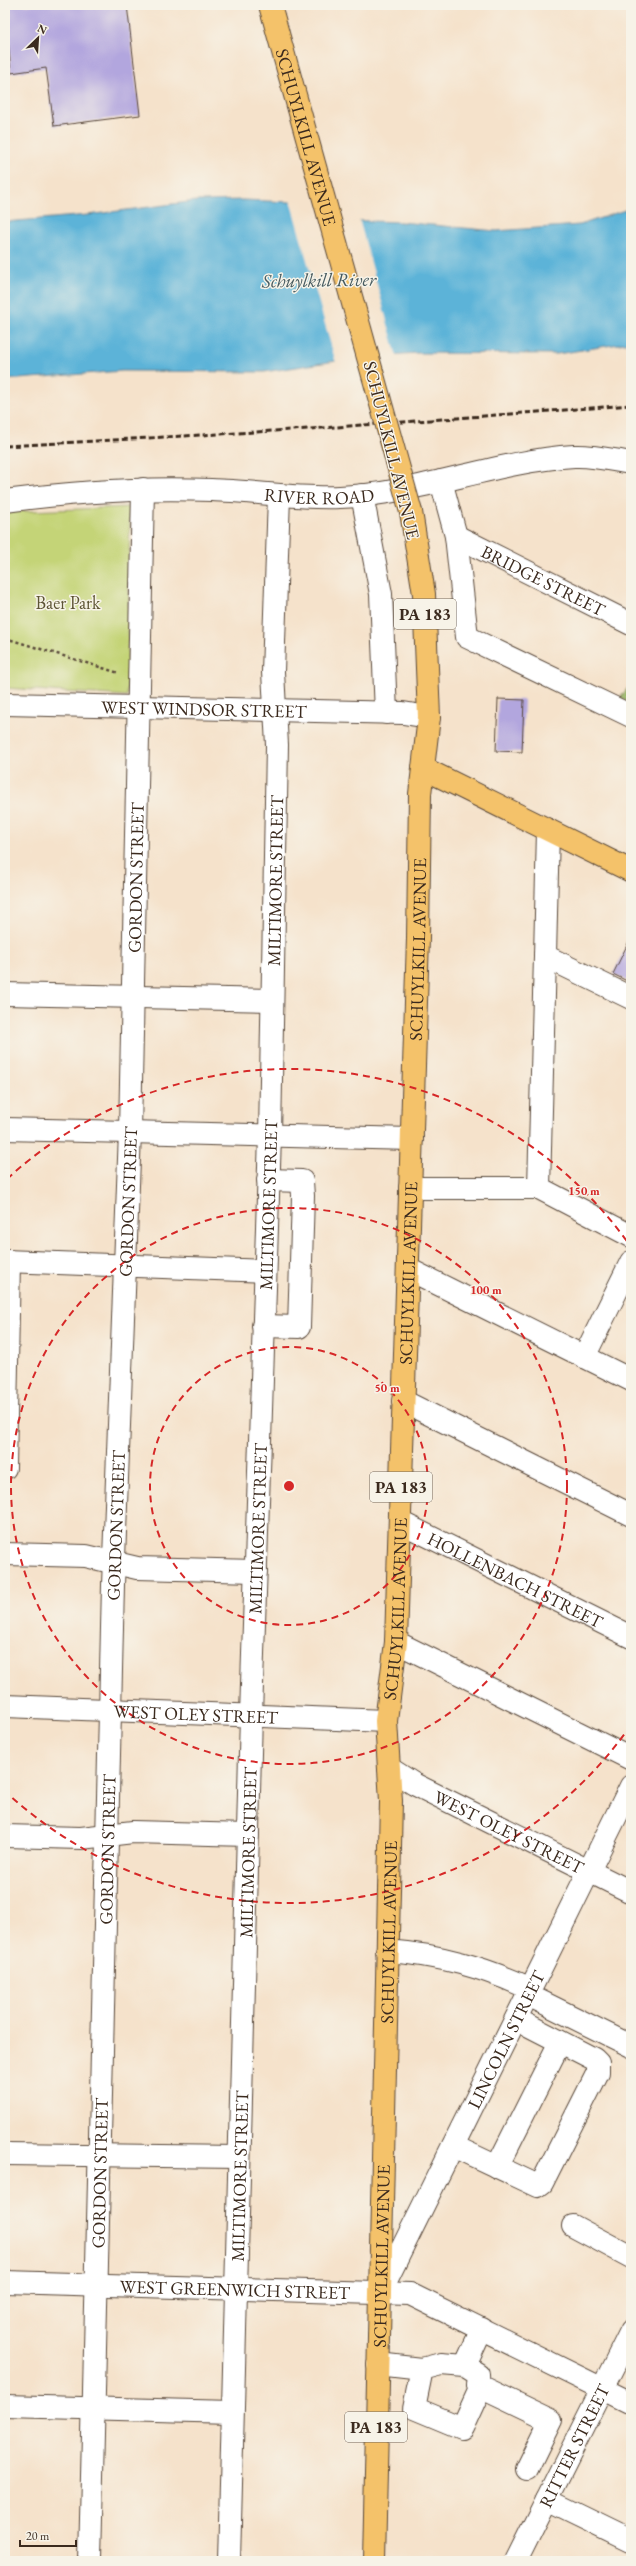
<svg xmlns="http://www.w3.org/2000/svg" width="636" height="2566" viewBox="0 0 636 2566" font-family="'EB Garamond',serif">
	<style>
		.green { fill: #c4d477; stroke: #807f4a }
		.forest { fill: #9bb668; stroke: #6b7043 }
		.water { fill: #5bb3d8; stroke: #4b6e7b }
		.pier { fill: #f5e2cb }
		.building { fill: #b2a6de }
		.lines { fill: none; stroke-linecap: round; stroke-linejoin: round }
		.minor-casing { stroke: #574638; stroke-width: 24 }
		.major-casing { stroke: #574638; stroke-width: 24 }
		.path { stroke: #574638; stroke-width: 2.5; stroke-dasharray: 3 3; stroke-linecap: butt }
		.minor { stroke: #fff; stroke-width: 22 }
		.major { stroke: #f4c26a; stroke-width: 22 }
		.rail { stroke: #3b2a1e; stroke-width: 3; stroke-dasharray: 6 3; stroke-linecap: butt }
		.major-bridge-casing { stroke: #574638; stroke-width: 24; stroke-linecap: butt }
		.major-bridge { stroke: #f4c26a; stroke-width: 22 }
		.ring { fill: none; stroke: #d62828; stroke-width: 2; stroke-dasharray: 7 5 }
		.labels { text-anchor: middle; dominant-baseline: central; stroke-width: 3; stroke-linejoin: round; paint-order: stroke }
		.shield { fill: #f7f3e8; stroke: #73665b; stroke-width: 1 }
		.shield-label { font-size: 17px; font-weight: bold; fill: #3b2a1e }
		.street-label { font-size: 18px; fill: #3b2a1e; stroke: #f7f3e8 }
		.park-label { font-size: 18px; fill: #5d5434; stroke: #f7f3e8 }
		.water-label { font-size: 19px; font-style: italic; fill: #465a5f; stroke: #f7f3e8 }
		.centre { fill: #d62828; stroke: #f7f3e8; stroke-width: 2 }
		.ring-label { font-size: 12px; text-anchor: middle; font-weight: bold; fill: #d62828; stroke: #f7f3e8; stroke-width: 3; stroke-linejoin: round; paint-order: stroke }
	</style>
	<rect width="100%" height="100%" fill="#f7f3e8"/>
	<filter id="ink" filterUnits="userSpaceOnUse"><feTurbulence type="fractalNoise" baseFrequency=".025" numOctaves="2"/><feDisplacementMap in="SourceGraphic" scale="8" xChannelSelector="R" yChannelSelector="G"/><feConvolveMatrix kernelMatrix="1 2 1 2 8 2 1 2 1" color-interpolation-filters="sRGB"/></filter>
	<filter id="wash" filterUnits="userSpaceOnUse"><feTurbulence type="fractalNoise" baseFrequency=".012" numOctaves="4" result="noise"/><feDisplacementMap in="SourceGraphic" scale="16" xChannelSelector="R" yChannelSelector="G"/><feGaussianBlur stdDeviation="0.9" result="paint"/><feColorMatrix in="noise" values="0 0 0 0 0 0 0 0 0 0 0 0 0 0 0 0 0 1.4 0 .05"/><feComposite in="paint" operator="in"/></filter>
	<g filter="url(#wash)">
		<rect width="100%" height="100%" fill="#f5e2cb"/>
		<!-- green -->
		<polygon class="green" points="130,507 127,696 5,688 5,512"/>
		<!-- forest -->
		<polygon class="forest" points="631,684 631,704 620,698"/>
		<!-- water -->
		<polygon class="water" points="243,200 291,202 340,220 401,222 496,231 580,225 631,208 631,342 557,354 417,353 362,357 264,372 122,371 5,380 5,222 88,215 196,201"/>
		<!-- pier -->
		<polygon class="pier" points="290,200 326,214 359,219 397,357 336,363"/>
		<g id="blocks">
			<!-- building -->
			<g class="building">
				<polygon points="5,5 127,5 140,115 54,126 46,68 11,73"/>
				<polygon points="498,699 524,700 522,752 496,751"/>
				<polygon points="631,937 631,983 613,974"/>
			</g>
		</g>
	</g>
	<g filter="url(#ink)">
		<use href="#blocks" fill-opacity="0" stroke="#574638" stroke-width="1"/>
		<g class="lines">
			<!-- minor casing -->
			<g class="minor-casing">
				<g id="minor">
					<polyline points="441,481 456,536 467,637 631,716"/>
					<polyline points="362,495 381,594 386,713"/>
					<path id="s1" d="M5,501C73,492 142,487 211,490C254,491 297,499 340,497C420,494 495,461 574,456C592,455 613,460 631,463"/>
					<path id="s2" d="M456,536L631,624"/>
					<path id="s3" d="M5,704L403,713L429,717"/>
					<polyline points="548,830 545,956 631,998"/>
					<polyline points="545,956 539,1188 631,1236"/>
					<polyline points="5,994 272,1000"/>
					<polyline points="5,1129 412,1139"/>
					<polyline points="410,1188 539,1188"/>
					<polyline points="5,1261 265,1271"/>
					<polyline points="408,1269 631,1380"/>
					<polyline points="263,1326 299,1327 303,1196 302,1181 268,1180"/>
					<polyline points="584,1357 631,1262"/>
					<polyline points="403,1401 631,1515"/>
					<polyline points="5,1468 9,1261"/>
					<path id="s4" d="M400,1522L631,1637"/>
					<polyline points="5,1554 86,1556 137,1568 256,1571"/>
					<polyline points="396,1642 631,1759"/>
					<path id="s5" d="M5,1706L386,1721"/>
					<path id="s6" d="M389,1768L414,1784L631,1892"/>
					<polyline points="5,1836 81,1838 133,1832 248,1835"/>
					<path d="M387,1951C441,1955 483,1967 531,1989"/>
					<polyline points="528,1995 631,2046"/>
					<polyline points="453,2146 538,2186 542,2183 598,2072 598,2063 594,2059 516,2019"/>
					<polyline points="5,2154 239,2157"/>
					<polyline points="497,2167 560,2042"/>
					<polyline points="573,2226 631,2257"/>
					<path id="s7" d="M5,2282L410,2294L631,2403"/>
					<path id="s8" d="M380,2293L631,1786"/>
					<polyline points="378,2364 422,2369"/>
					<polyline points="465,2366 441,2364 422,2369 414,2408 462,2428 479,2391 478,2374 465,2366 482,2329"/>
					<polyline points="478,2385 551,2420 527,2469"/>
					<polyline points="5,2406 232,2412"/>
					<polyline points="547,2499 631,2540"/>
					<path id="s9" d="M90,2561L113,1585L130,1132L143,489"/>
					<path id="s10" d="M229,2561L251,1715L270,1136L277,745L273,672L279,496"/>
					<path id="s11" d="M516,2561L631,2331"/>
				</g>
			</g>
			<!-- major casing -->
			<g class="major-casing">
				<g id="major">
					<polyline points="423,768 631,871"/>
					<path id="s12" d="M374,2561L391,1801L386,1721L396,1642L418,938L420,794L429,717L424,594L411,512"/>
				</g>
			</g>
			<!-- path -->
			<polyline class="path" points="5,638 119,673"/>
			<!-- minor -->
			<use href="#minor" class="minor"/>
			<!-- major -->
			<use href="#major" class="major"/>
			<!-- rail -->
			<polyline class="rail" points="5,446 309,429 631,405"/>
			<!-- major-bridge casing -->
			<g class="major-bridge-casing">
				<g id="major-bridge">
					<path id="s13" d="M270,5L411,512"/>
				</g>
			</g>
			<!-- major-bridge -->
			<use href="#major-bridge" class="major-bridge"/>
		</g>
	</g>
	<!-- distance rings -->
	<g class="ring">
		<circle cx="289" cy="1486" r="139"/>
		<circle cx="289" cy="1486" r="278"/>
		<path d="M631 1725A417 417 0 0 1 7 1793M7 1179A417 417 0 0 1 631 1247"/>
	</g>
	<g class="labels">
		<!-- shield labels -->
		<g class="shield">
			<rect x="394" y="599" width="62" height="30" rx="3"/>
			<rect x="370" y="1472" width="62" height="30" rx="3"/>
			<rect x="345" y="2412" width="62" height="30" rx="3"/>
		</g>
		<g class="shield-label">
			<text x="425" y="614">PA 183</text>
			<text x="401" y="1487">PA 183</text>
			<text x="376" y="2427">PA 183</text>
		</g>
		<!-- street labels -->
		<g class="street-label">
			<text stroke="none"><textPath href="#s13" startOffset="137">SCHUYLKILL AVENUE</textPath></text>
			<text transform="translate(392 450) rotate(76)">SCHUYLKILL AVENUE</text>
			<text stroke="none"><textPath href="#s1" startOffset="315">RIVER ROAD</textPath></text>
			<text stroke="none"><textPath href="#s2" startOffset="98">BRIDGE STREET</textPath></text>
			<text stroke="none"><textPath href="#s3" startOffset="199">WEST WINDSOR STREET</textPath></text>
			<text stroke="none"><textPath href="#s9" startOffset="1684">GORDON STREET</textPath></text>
			<text stroke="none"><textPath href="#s10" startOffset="1681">MILTIMORE STREET</textPath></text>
			<text stroke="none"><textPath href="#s12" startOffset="1613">SCHUYLKILL AVENUE</textPath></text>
			<text stroke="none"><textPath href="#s9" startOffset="1360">GORDON STREET</textPath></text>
			<text stroke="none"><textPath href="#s10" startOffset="1357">MILTIMORE STREET</textPath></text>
			<text stroke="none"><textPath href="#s12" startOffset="1289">SCHUYLKILL AVENUE</textPath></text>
			<text stroke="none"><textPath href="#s9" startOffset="1036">GORDON STREET</textPath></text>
			<text stroke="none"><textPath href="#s10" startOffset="1033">MILTIMORE STREET</textPath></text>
			<text stroke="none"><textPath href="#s4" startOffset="129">HOLLENBACH STREET</textPath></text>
			<text stroke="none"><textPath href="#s12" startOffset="953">SCHUYLKILL AVENUE</textPath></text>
			<text stroke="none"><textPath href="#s5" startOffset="191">WEST OLEY STREET</textPath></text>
			<text stroke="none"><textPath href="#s6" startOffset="136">WEST OLEY STREET</textPath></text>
			<text stroke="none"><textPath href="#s9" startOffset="712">GORDON STREET</textPath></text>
			<text stroke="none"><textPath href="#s10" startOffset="709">MILTIMORE STREET</textPath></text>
			<text stroke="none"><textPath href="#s12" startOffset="629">SCHUYLKILL AVENUE</textPath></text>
			<text stroke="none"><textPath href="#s8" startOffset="283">LINCOLN STREET</textPath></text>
			<text stroke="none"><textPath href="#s9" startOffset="388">GORDON STREET</textPath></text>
			<text stroke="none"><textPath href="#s10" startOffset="385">MILTIMORE STREET</textPath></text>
			<text stroke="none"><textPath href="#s12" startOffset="305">SCHUYLKILL AVENUE</textPath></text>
			<text stroke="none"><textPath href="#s7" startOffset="230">WEST GREENWICH STREET</textPath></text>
			<text stroke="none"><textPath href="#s11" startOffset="129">RITTER STREET</textPath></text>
		</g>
		<!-- park labels -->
		<g class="park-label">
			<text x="68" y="602">Baer Park</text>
		</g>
		<!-- water labels -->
		<g class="water-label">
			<text transform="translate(319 280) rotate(-1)">Schuylkill River</text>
		</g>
	</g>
	<circle cx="289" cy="1486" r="6" class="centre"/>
	<g class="ring-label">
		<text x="584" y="1195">150 m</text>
		<text x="486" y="1294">100 m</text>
		<text x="387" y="1392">50 m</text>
	</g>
	<!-- margin -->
	<rect width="636" height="2566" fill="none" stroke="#f7f3e8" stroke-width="20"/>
	<!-- north arrow -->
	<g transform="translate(38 38) rotate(25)" stroke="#f7f3e8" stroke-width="3" paint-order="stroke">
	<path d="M0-3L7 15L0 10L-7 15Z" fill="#3b2a1e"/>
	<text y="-6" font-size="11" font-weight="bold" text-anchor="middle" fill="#3b2a1e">N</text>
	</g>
	<!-- scale -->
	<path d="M20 2540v6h56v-6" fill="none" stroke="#3b2a1e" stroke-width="2"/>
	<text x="26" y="2540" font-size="12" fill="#3b2a1e" stroke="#f7f3e8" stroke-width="3" paint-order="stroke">20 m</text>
</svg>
